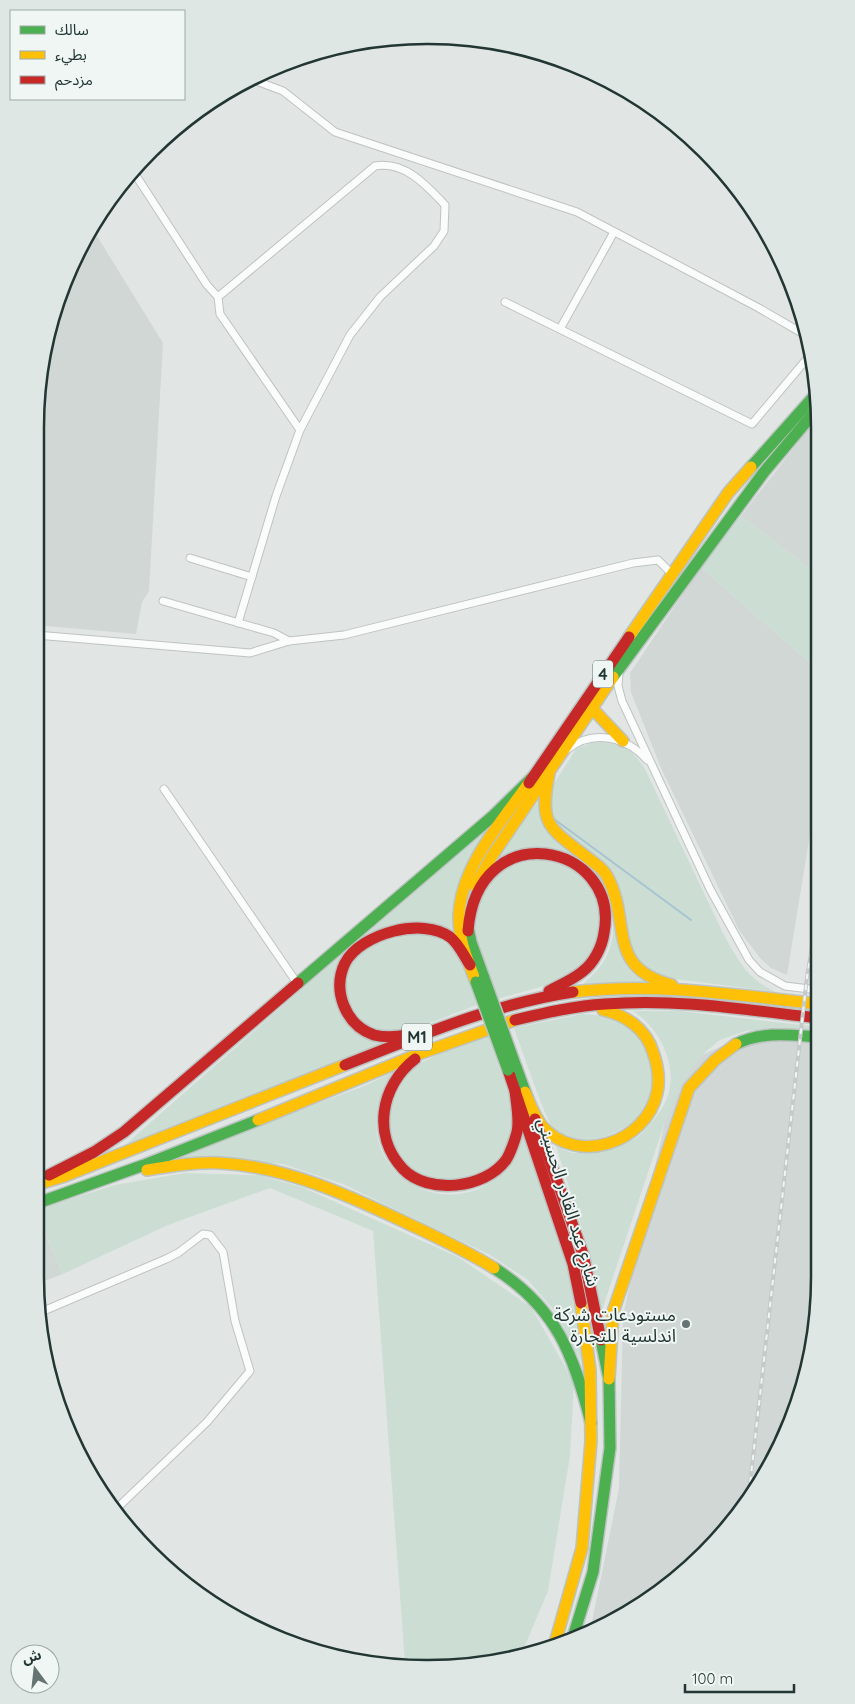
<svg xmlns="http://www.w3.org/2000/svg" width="855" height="1704" viewBox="0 0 855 1704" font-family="Quicksand,'Noto Sans Arabic',sans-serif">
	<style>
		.built { fill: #d0d7d5 }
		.green { fill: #ccded4 }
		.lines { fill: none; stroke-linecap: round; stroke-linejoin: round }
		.stream { stroke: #a6c4d1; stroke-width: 2 }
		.street-casing { stroke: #bec3c2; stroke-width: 9 }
		.fast-casing { stroke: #bcc3c1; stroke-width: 14 }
		.slow-casing { stroke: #bcc3c1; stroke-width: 14 }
		.jam-casing { stroke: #bcc3c1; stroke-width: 14 }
		.street { stroke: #fafbfb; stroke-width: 7 }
		.fast { stroke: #4caf50; stroke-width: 11 }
		.slow { stroke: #ffc107; stroke-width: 11 }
		.jam { stroke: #c62828; stroke-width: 11 }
		.rail-casing { stroke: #c6c9c9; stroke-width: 4 }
		.rail { stroke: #eff6f3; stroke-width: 2; stroke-dasharray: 5.5; stroke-linecap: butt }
		.fast-bridge-casing { stroke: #bcc3c1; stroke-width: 14; stroke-linecap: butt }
		.fast-bridge { stroke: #4caf50; stroke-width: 11 }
		.poi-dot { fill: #657472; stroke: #eff6f3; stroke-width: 2 }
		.labels { text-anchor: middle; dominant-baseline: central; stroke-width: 4; stroke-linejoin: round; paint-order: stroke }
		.shield { fill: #eff6f3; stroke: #60706d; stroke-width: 1 }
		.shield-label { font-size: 16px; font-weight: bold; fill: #223634 }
		.street-label { font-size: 18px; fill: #223634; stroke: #eff6f3 }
		.poi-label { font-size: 18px; fill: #223634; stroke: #eff6f3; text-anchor: end }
		.rim { fill: none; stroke: #223634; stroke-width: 2.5 }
	</style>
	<rect width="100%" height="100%" fill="#e1e6e5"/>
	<!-- built -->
	<g class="built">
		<polygon points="92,228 163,343 149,591 142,602 136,634 36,625 36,402 48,326 75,254"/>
		<polygon points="817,418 817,574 741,516"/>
		<polygon points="701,567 817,669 818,785 787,975 771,968 760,958 739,930 661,768 631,692 630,673"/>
		<polygon points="753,1033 818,1039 819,1302 807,1378 780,1450 705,1554 601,1629 590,1632 619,1488 623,1316 668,1107 692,1059"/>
		<polygon points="35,1211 63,1274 36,1284 35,1276"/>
	</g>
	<!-- green -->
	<g class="green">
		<polygon points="741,516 817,574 817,669 701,567"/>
		<path d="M596,741C624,745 630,746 645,769L723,933C738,960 747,979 776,992L675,979L649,972L636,962L630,947L621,895L611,870L559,827L548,811L550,790L576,749Z"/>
		<path d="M539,800C538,835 560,845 586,863C592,867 600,871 604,877C627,908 603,965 647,982L583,984C590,977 597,971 602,964C630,924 602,855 552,849C532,846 514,851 496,859Z"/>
		<path d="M493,824C470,857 447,890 453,932C418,914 400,922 366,934Z"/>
		<path d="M540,859C553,861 565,863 576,871C600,889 614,937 588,960C561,985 532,989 497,999C491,979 480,958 477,937C469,892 497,864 540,859Z"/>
		<path d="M421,934C460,938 466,975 477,1005C454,1013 411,1033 388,1032C350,1029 329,975 363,952C378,941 403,936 421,934Z"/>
		<polygon points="346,950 337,967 349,1024 361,1036 387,1043 125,1145"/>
		<path d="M633,1011H681L818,1027V1032L778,1028L746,1031L720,1040L702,1055L682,1083L666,1119L600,1316L586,1241L556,1146C561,1148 568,1152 574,1153C587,1154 631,1144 640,1135C648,1127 659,1114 664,1105C682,1071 661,1029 633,1011Z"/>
		<path d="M582,1014C596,1015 610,1015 623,1022C641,1031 662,1070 655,1091C643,1129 586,1155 553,1128C547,1123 519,1042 514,1028Z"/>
		<polygon points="488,1036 509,1095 512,1127 505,1150 496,1162 472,1179 443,1183 411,1170 391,1141 387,1124 390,1104 401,1080 418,1064 439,1054"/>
		<path d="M393,1072C324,1182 488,1250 524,1134L568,1268L579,1317L583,1365L557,1314L528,1280L490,1255L343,1184L283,1164L194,1157L165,1161L364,1086Z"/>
		<polygon points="185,1173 259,1175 302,1187 458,1257 531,1307 574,1382 570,1456 548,1591 522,1653 478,1666 405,1663 373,1231 270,1188 168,1225 63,1274 35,1210 115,1185"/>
	</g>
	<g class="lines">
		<!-- stream -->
		<polyline class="stream" points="554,819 691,920"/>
		<!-- street casing -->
		<g class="street-casing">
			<g id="street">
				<polyline points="251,79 283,91 335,132 577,212 757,307 807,336"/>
				<polyline points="133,171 207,285 218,297"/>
				<polyline points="505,302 752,424 811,354"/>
				<polyline points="560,329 614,232"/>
				<polyline points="190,558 252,577"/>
				<polyline points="163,601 274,633 289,641"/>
				<path d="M238,623L276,496L300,430L350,335L380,297L434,246L444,231L445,205C426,185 405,161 375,166L218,297L220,314L300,430"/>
				<polyline points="36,635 250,653 289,641 344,635 633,563 658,560 673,575"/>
				<polyline points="619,672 618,686 622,701 710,889 749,960 760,972 785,986 818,990"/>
				<path d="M568,749C593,729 627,737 647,760"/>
				<polyline points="164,789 297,983"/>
				<polyline points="41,1312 166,1259 178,1253 203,1234 210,1235 223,1252 235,1321 250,1371 207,1422 114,1511"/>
			</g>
		</g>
		<!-- fast casing -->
		<g class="fast-casing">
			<g id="fast">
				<polyline points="751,467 817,393"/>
				<polyline points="613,677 764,472 817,409"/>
				<polyline points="467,923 471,942 484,978"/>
				<polyline points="298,983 493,816 536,774"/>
				<path d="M736,1044C763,1031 789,1035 818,1037"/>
				<polyline points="516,1067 528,1100"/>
				<polyline points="35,1204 144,1165 258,1120"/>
				<path d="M494,1268C556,1307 574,1355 591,1423"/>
				<polyline points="573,1637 593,1572 610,1448 609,1379 601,1340"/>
			</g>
		</g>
		<!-- slow casing -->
		<g class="slow-casing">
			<g id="slow">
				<polyline points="629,637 728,493 751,467"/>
				<polyline points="588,704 623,741"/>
				<path d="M549,774C538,826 550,828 588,858C594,863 603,868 607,876C632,922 605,968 672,985"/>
				<polyline points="475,886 492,856 613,677"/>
				<path d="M476,982C468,961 458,938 459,915C461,866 502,821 529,783"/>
				<path d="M573,992C654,982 737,995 818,1004"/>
				<path d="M525,1092C530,1104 534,1116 542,1126C577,1166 646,1143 657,1093C660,1079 658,1066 653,1052C646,1029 626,1015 603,1010"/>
				<polyline points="258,1120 416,1055 515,1020"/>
				<path d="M147,1170C171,1166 194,1162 219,1163C287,1166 352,1197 413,1226C441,1239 468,1252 494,1268"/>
				<polyline points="35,1185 65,1176 345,1065"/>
				<polyline points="609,1379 613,1312 689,1088 715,1060 736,1044"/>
				<polyline points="555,1643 582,1548 591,1441 590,1370 581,1303"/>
			</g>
		</g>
		<!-- jam casing -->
		<g class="jam-casing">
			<g id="jam">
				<polyline points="529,783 629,637"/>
				<path d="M468,931C477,813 621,843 604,933C602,947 594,963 582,972C572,980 560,985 549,991"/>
				<path d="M515,1020C545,1013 574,1006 605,1004C676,998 748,1010 818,1018"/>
				<path d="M408,1035C397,1037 385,1038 374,1035C345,1025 332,990 345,963C361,933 423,917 450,937C459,944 464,956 470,965"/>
				<path d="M415,1059C380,1086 372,1136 403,1169C428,1195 485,1189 506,1160C510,1154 515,1140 517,1132C520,1120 516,1103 515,1090"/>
				<path d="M345,1065C419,1036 493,1004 573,992"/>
				<polyline points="508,1070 573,1264 581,1303"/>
				<polyline points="535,1119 583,1254 601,1340"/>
				<polyline points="49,1175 94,1152 124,1132 298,983"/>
			</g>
		</g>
		<!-- street -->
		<use href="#street" class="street"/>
		<!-- fast -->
		<use href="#fast" class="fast"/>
		<!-- slow -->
		<use href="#slow" class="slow"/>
		<!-- jam -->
		<use href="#jam" class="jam"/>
		<!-- rail casing -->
		<g class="rail-casing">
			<polyline id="rail" points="749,1493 807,977 818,910"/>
		</g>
		<!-- rail -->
		<use href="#rail" class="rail"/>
		<!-- fast-bridge casing -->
		<g class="fast-bridge-casing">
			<g id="fast-bridge">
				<polyline points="484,978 516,1067"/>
				<polyline points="476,982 508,1070"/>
			</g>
		</g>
		<!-- fast-bridge -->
		<use href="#fast-bridge" class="fast-bridge"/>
	</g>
	<!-- markers -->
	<circle class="poi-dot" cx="686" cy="1324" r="5"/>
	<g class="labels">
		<!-- shield labels -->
		<g class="shield">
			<rect x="593" y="660.5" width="20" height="27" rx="4"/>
			<rect x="402" y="1023.5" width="30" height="27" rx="4"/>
		</g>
		<g class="shield-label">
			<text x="603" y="674">4</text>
			<text x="417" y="1037">M1</text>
		</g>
		<!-- street labels -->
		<g class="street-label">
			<text transform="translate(569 1202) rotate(73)">شارع عبد القادر الحسيني</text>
		</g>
		<!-- poi labels -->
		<g class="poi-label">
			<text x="676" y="1314">مستودعات شركة<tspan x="676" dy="21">اندلسية للتجارة</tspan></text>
		</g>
	</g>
	<!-- crop -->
	<path d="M0 0H855V1704H0ZM427 44H428A383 383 0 0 1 811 427V1277A383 383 0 0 1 428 1660H427A383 383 0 0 1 44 1277V427A383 383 0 0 1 427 44Z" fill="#dfe7e4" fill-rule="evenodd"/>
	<path class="rim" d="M427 44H428A383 383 0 0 1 811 427V1277A383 383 0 0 1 428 1660H427A383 383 0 0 1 44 1277V427A383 383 0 0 1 427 44Z"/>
	<!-- legend -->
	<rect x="10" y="10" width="175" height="90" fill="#eff6f3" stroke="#9da9a7"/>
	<rect x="20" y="26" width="25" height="8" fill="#4caf50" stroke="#9da9a7"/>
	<text x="55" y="35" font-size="15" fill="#223634">سالك</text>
	<rect x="20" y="51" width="25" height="8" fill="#ffc107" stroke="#9da9a7"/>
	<text x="55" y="60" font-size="15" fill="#223634">بطيء</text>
	<rect x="20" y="76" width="25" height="8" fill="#c62828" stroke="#9da9a7"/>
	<text x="55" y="85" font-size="15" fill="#223634">مزدحم</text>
	<!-- north arrow -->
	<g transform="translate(35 1669) rotate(345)"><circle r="24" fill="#eff6f3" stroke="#9da9a7"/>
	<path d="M0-4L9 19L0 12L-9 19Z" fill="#657472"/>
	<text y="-8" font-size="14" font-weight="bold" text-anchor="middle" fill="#223634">ش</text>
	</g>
	<!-- scale -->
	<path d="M685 1684v8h109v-8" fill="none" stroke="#223634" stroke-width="2.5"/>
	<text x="692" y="1684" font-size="15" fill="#223634" stroke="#eff6f3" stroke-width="4" paint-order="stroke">100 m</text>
</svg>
